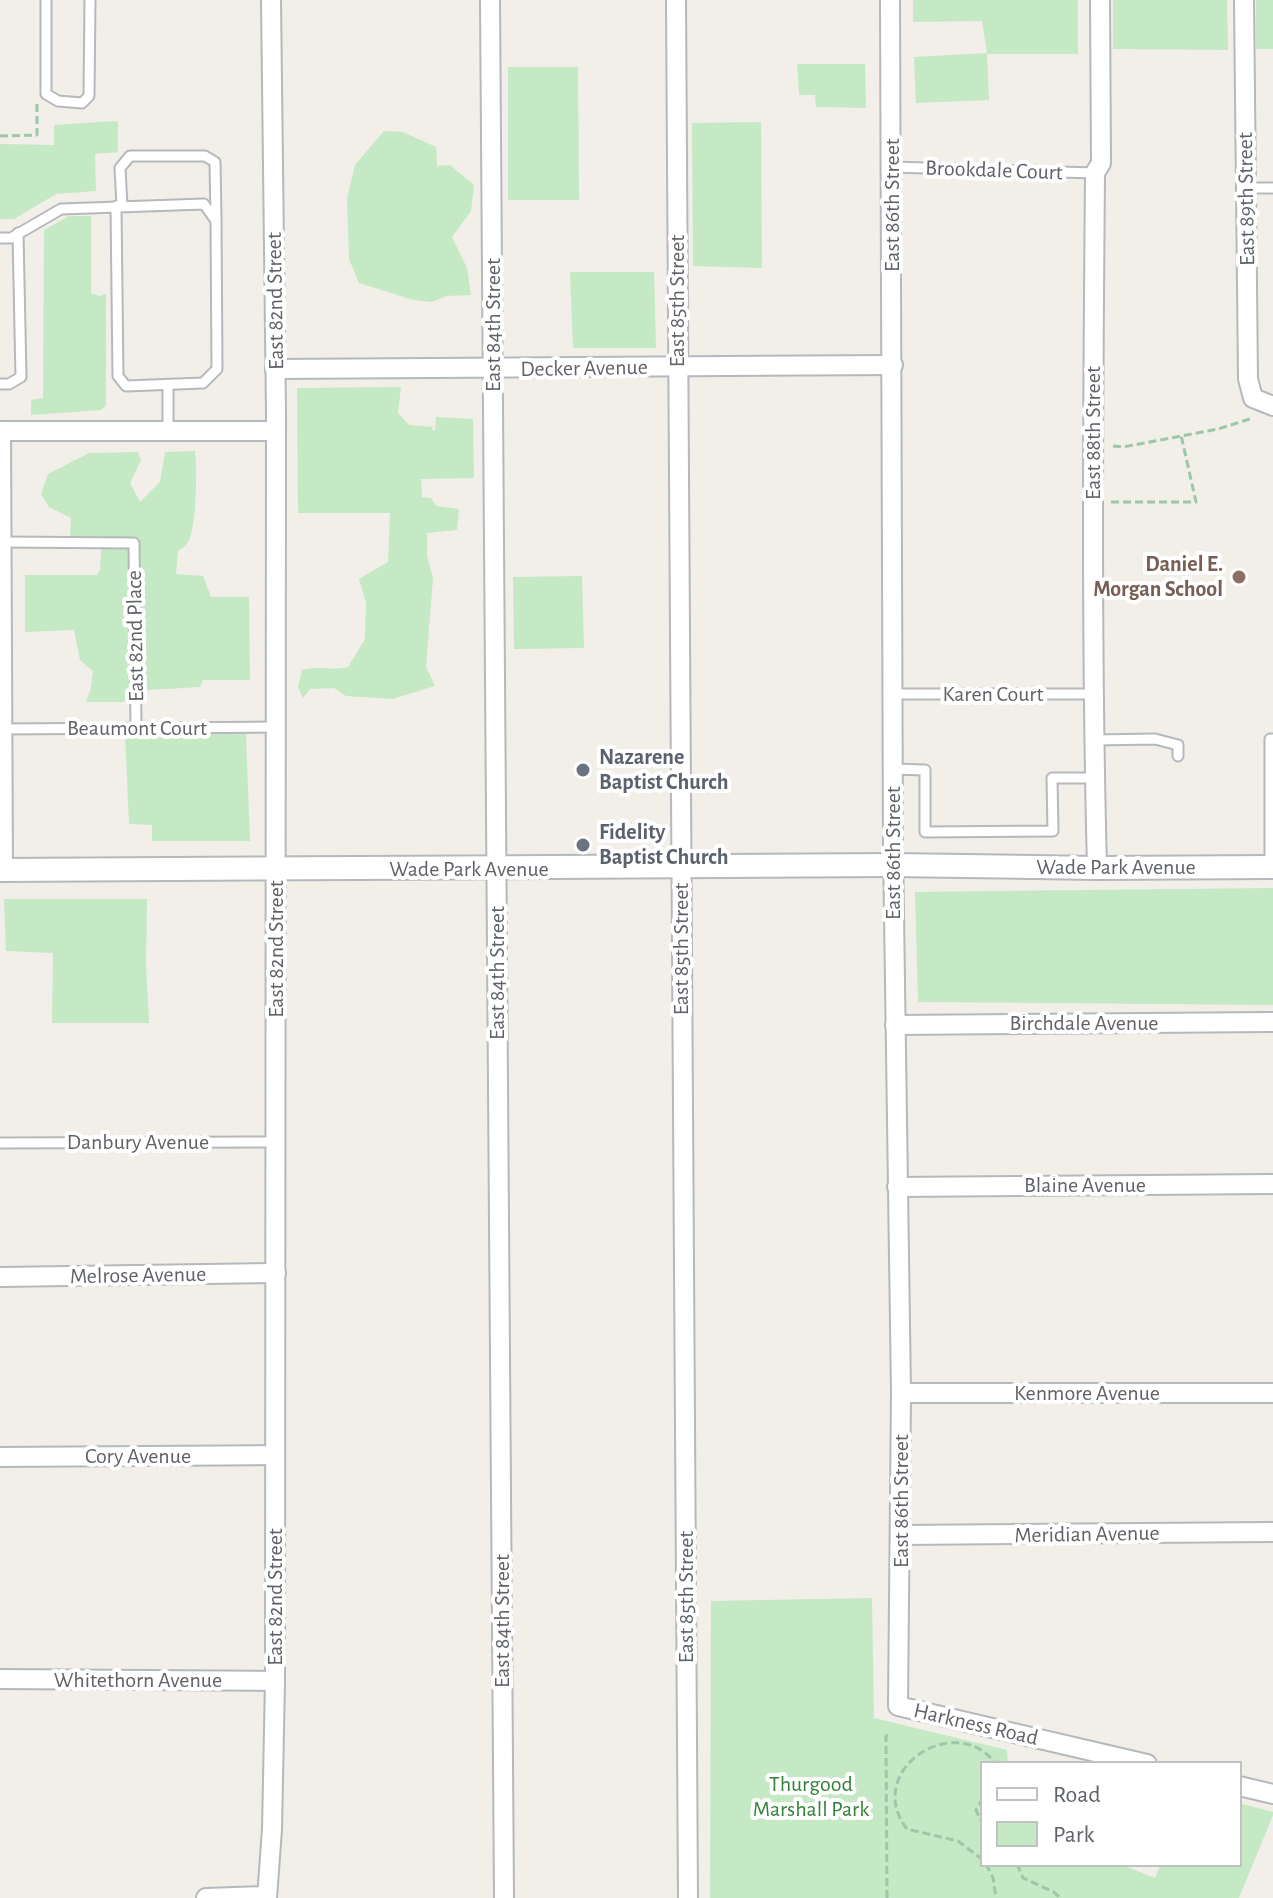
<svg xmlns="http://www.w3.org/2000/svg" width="1273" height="1898" viewBox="0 0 1273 1898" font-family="'Alegreya Sans',sans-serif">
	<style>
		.green { fill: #c5e8c5 }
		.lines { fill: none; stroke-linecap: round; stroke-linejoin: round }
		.service-casing { stroke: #b5b8bc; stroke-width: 13 }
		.minor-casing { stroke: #b5b8bc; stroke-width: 22 }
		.tertiary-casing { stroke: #b5b8bc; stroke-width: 26 }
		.path { stroke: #9cc7a9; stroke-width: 3; stroke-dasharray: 8 4; stroke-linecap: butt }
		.service { stroke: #fff; stroke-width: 9 }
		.minor { stroke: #fff; stroke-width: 18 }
		.tertiary { stroke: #fff; stroke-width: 22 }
		.education-dot { fill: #8d6e63; stroke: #fff; stroke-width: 3 }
		.worship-dot { fill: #6b7280; stroke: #fff; stroke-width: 3 }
		.labels { text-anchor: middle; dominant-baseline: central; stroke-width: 8; stroke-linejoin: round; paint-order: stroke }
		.street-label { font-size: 22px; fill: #5f6368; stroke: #fff }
		.education-label { font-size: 22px; font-weight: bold; fill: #785e54; stroke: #fff; text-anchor: end }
		.worship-label { font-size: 22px; font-weight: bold; fill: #5b616d; stroke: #fff; text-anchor: start }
		.park-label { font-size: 22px; fill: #348238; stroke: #fff }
	</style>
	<rect width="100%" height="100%" fill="#f1efe8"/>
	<!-- green -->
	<g class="green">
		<polygon points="913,0 1078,0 1078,54 987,54 989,100 916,103 914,57 987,53 982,21 913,22"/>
		<polygon points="1113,0 1227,0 1228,50 1113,49"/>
		<rect x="1256" y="0" width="17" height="49"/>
		<polygon points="797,64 865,64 866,108 816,107 815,95 799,95"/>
		<polygon points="508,67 578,67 579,200 508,200"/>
		<polygon points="114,121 118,122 118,152 95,154 96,191 56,194 14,219 0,219 0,144 54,145 54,125"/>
		<polygon points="761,122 762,268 693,266 692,123"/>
		<polygon points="384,131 403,132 436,147 437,166 450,165 474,185 471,211 452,237 467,268 471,295 446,296 432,302 413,300 359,283 349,259 347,199 355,165"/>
		<polygon points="69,216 91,216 91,293 99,296 106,294 106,406 101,410 31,415 31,400 43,398 44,230"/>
		<polygon points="570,272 654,272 656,348 573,348"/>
		<path d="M401,387L398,413L409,425L433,427L432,430H435L436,417L473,419L474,478L421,479L422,497L431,498L436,506L459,509L457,530L427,533V556L433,578L426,667L435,686L392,699L346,696L334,688L310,689L303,698L298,687L302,670C319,665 331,671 348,667L365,639L366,603L359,579L388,562L390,513H298L297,388Z"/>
		<path d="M195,451C197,470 197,526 188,542C186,546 182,548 178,551L176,574L203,576L211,597H249L250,680H203L200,687L149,690L130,702H86L91,688L93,671L80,660L74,630L25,632V575H97L100,570L102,537L70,536L71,518L49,507L41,494L48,474L89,453L138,452L141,460L130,483L140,502L160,482L165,452Z"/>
		<polygon points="582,576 584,648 514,649 513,577"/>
		<polygon points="125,734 246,734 250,841 152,841 152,825 129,824"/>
		<polygon points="1273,888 1273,1005 918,1002 915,892"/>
		<polygon points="4,899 147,899 146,964 149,1023 52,1023 53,953 6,951"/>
		<polygon points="872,1598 874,1718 1007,1750 1008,1764 983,1764 983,1864 1120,1864 1155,1878 1161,1864 1239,1864 1239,1803 1273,1812 1273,1815 1239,1898 710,1898 711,1601"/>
	</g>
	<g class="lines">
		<!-- service casing -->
		<g class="service-casing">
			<g id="service">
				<polyline points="46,0 46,94 58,101 82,103 89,96 90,0"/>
				<polyline points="892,167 1095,173"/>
				<polyline points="1246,188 1273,188"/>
				<polyline points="122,206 120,168 130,156 205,156 215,162 216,219"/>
				<polyline points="0,238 11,238 61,209 204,204 216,221 217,369 203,383 126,386 118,376 116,206"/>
				<polyline points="0,384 9,384 21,377 18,233"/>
				<polyline points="168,431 168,385"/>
				<polyline points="3,542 134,543 136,728"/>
				<polyline points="893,694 1093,694"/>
				<polyline points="2,729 274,727"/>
				<polyline points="1094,740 1155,739 1178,745 1178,756"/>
				<polyline points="893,769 925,770 925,832 1053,831 1052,778 1095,778"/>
				<polyline points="1270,867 1270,739 1273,739"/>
				<polyline points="0,1143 276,1142"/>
			</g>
		</g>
		<!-- minor casing -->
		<g class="minor-casing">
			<g id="minor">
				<polyline points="490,0 504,1898"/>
				<polyline points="676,0 688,1898"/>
				<polyline points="890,0 893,845 901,1393 898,1706 1147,1764"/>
				<polyline points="1244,0 1248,379 1253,398 1273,406"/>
				<polyline points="275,369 893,365"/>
				<polyline points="0,431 276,431"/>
				<polyline points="1,431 3,870"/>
				<path d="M1097,868C1091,636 1093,405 1095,173L1101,163L1100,0"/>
				<polyline points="895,1025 1273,1022"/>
				<polyline points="897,1187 1273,1184"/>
				<polyline points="0,1277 276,1273"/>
				<polyline points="901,1393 1273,1393"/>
				<polyline points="0,1457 275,1455"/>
				<polyline points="901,1535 1273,1532"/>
				<polyline points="0,1679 275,1681"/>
				<polyline points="1239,1786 1273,1794"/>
				<polyline points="206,1898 267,1896"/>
				<polyline points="267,1898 272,1829 275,1681 276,413 271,0"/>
			</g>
		</g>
		<!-- tertiary casing -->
		<g class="tertiary-casing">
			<polyline id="tertiary" points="0,870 893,865 1097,868 1273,867"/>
		</g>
		<!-- path -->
		<g class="path">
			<polyline points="0,136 37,135 37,104"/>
			<polyline points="1113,446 1123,447 1218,429 1253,418"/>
			<polyline points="1111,502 1196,502 1181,435"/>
			<polyline points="983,1798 976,1810 983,1825"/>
			<path d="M983,1860L958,1841L907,1829C862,1771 955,1709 996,1764"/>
			<polyline points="986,1864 993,1878 996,1898"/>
			<polyline points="1017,1864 1023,1878 1054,1892 1060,1898"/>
			<polyline points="887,1898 886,1737 889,1731"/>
		</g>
		<!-- service -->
		<use href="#service" class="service"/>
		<!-- minor -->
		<use href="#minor" class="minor"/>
		<!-- tertiary -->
		<use href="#tertiary" class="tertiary"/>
	</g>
	<!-- markers -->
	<circle class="education-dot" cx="1239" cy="577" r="8"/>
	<g class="worship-dot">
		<circle cx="583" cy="770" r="8"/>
		<circle cx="583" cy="845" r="8"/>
	</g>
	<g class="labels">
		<!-- street labels -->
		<g class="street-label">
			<text transform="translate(994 170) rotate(2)">Brookdale Court</text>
			<text transform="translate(1246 199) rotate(-91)">East 89th Street</text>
			<text transform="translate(892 205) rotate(-90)">East 86th Street</text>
			<text transform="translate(275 301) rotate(-91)">East 82nd Street</text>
			<text transform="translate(677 301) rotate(-90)">East 85th Street</text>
			<text transform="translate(493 325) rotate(-90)">East 84th Street</text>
			<text transform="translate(584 368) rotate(-1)">Decker Avenue</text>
			<text transform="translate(1093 433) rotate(-90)">East 88th Street</text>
			<text transform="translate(135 636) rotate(-91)">East 82nd Place</text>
			<text x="993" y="694">Karen Court</text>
			<text x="137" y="728">Beaumont Court</text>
			<text transform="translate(893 853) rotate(-90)">East 86th Street</text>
			<text x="1116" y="867">Wade Park Avenue</text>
			<text x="469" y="869">Wade Park Avenue</text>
			<text transform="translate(276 949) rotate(-90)">East 82nd Street</text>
			<text transform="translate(681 949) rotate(-90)">East 85th Street</text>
			<text transform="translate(497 973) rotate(-90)">East 84th Street</text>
			<text x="1084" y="1023">Birchdale Avenue</text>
			<text x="138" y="1142">Danbury Avenue</text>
			<text x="1085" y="1185">Blaine Avenue</text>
			<text transform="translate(138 1275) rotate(-1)">Melrose Avenue</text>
			<text x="1087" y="1393">Kenmore Avenue</text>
			<text x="138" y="1456">Cory Avenue</text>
			<text transform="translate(901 1501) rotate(-90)">East 86th Street</text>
			<text transform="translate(1087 1534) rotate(-1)">Meridian Avenue</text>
			<text transform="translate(275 1597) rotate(-90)">East 82nd Street</text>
			<text transform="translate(686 1597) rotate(-90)">East 85th Street</text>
			<text transform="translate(502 1621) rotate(-90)">East 84th Street</text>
			<text x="138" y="1680">Whitethorn Avenue</text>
			<text transform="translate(976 1724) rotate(13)">Harkness Road</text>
		</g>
		<!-- education labels -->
		<g class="education-label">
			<text x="1223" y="564">Daniel E.<tspan x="1223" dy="25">Morgan School</tspan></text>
		</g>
		<!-- worship labels -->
		<g class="worship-label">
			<text x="599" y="757">Nazarene<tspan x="599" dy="25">Baptist Church</tspan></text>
			<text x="599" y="832">Fidelity<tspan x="599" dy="25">Baptist Church</tspan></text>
		</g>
		<!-- park labels -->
		<g class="park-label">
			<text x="811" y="1784">Thurgood<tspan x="811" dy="25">Marshall Park</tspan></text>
		</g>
	</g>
	<!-- legend -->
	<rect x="981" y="1762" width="260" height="104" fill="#ffffff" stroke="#bfc1c3" stroke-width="2"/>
	<rect x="997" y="1788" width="40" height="12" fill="#ffffff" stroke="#bfc1c3" stroke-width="2"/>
	<text x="1053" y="1802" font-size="24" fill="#5f6368">Road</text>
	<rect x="997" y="1822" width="40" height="24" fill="#c5e8c5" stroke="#bfc1c3" stroke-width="2"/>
	<text x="1053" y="1842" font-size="24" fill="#5f6368">Park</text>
</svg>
